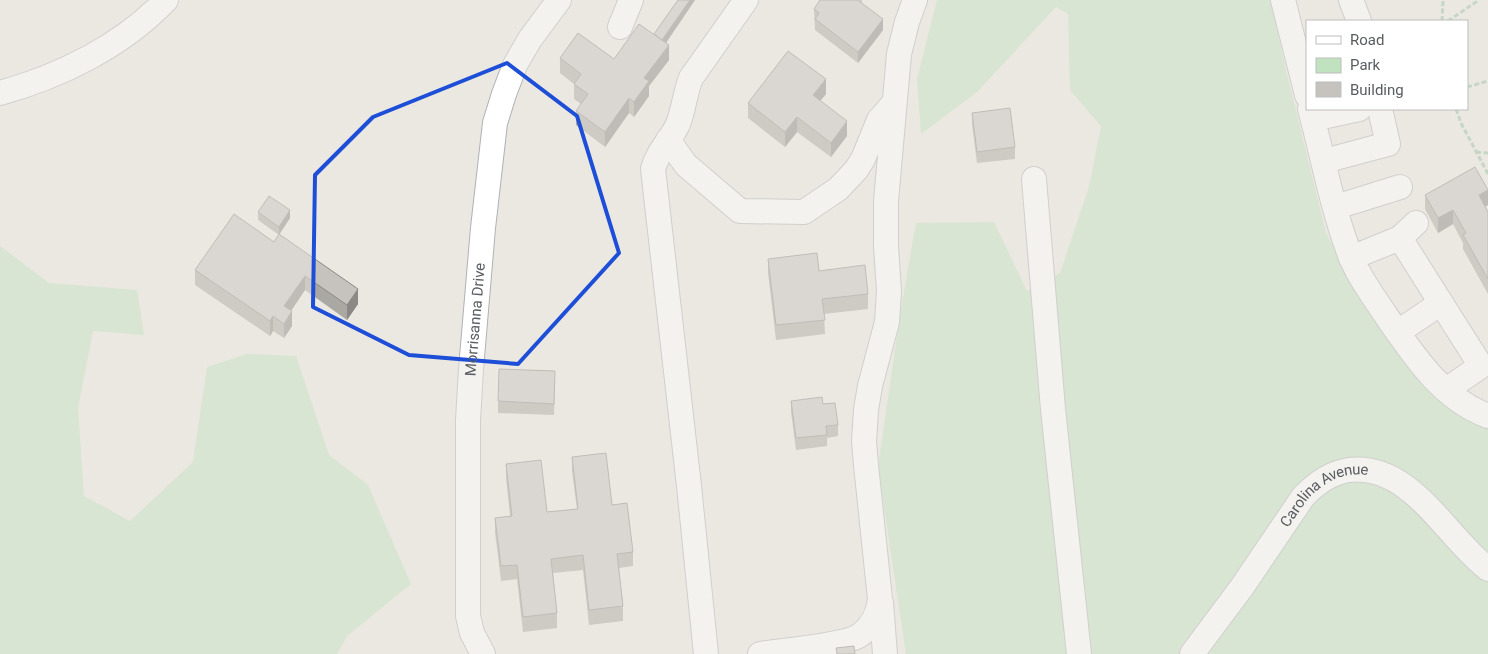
<svg xmlns="http://www.w3.org/2000/svg" width="1488" height="654" viewBox="0 0 1488 654" font-family="Roboto,sans-serif">
	<style>
		.green { fill: #c1e2be }
		.lines { fill: none; stroke-linecap: round; stroke-linejoin: round }
		.minor-casing { stroke: #aeb2b6; stroke-width: 26 }
		.path { stroke: #98c2a1; stroke-width: 3; stroke-dasharray: 5 2.5; stroke-linecap: butt }
		.minor { stroke: #fff; stroke-width: 24 }
		.wall { fill: #aaa8a3 }
		.shaded-wall { fill: #8b8885 }
		.building { fill: #c6c3be; stroke: #8b8885 }
		.marked { fill: none; stroke: #1d4ed8; stroke-width: 4; stroke-linejoin: round }
		.labels { text-anchor: middle; dominant-baseline: central; stroke-width: 5; stroke-linejoin: round; paint-order: stroke }
		.street-label { font-size: 15px; fill: #595d61; stroke: #fff }
	</style>
	<rect width="100%" height="100%" fill="#ebe8e1"/>
	<!-- green -->
	<g class="green">
		<polygon points="937,0 1271,0 1286,70 1326,233 1383,331 1431,391 1488,429 1488,654 906,654 878,467 900,315 916,223 994,222 1027,291 1060,273 1089,187 1101,126 1070,90 1068,14 1056,7 977,92 921,134 917,79"/>
		<polygon points="0,246 49,283 137,290 144,335 93,331 78,408 84,496 130,521 193,462 207,367 247,354 296,356 329,455 368,485 411,584 347,636 337,654 0,654"/>
	</g>
	<g class="lines">
		<!-- minor casing -->
		<g class="minor-casing">
			<g id="minor">
				<polyline points="1283,0 1307,95"/>
				<polyline points="1351,0 1359,21"/>
				<polyline points="620,27 631,0"/>
				<path d="M0,93C61,76 122,46 166,0"/>
				<path d="M1310,109C1323,157 1332,208 1350,255C1359,278 1374,297 1387,317C1414,356 1442,399 1488,416"/>
				<polyline points="1313,119 1359,109"/>
				<polyline points="668,140 686,165 740,211 804,212 838,189 856,170 863,159 879,120 894,103"/>
				<polyline points="1324,161 1388,144 1380,109"/>
				<polyline points="1034,179 1053,409 1079,654"/>
				<polyline points="1336,207 1400,187"/>
				<polyline points="1400,238 1416,223"/>
				<polyline points="1351,258 1400,238 1441,303"/>
				<polyline points="1398,332 1441,303 1481,366 1446,390"/>
				<polyline points="881,603 885,654"/>
				<path id="s1" d="M483,654L472,633L468,616V420L471,369L483,228L495,123L504,94L515,65L530,39L559,0"/>
				<path d="M706,654L689,486L653,169C657,152 671,140 678,124C684,109 685,92 691,78L746,0"/>
				<path d="M760,654C780,651 847,645 860,635C873,626 878,614 880,599L866,465L864,441L866,410L870,386L887,322L889,291L886,246V201L899,54L907,22L915,0"/>
				<path id="s2" d="M1192,654L1242,587L1303,497C1316,483 1330,473 1349,470C1410,462 1445,536 1488,569"/>
			</g>
		</g>
		<!-- path -->
		<g class="path">
			<polyline points="1442,21 1443,0"/>
			<polyline points="1448,21 1479,0"/>
			<polyline points="1467,87 1488,81"/>
			<polyline points="1456,109 1461,123 1488,174"/>
			<polyline points="1476,152 1488,153"/>
		</g>
		<!-- minor -->
		<use href="#minor" class="minor"/>
	</g>
	<!-- wall -->
	<g class="wall">
		<polygon points="678,0 695,0 666,43 669,60 649,86 649,96 634,117 629,113 605,147 576,125 576,111 581,104 574,99 574,84 560,73 560,58 614,59 654,34"/>
		<polygon points="862,0 862,4 883,30 858,63 815,30 814,9"/>
		<polygon points="826,94 820,101 847,136 831,157 797,132 785,147 748,118 748,103"/>
		<polygon points="972,113 1015,147 1015,159 977,163 972,124"/>
		<polygon points="1425,195 1488,205 1485,206 1488,212 1488,294 1463,249 1463,243 1453,224 1438,233 1425,209"/>
		<polygon points="258,212 290,218 279,234 358,304 347,320 305,290 291,311 292,326 284,338 273,331 270,336 195,285 195,270 274,242 279,235 258,220"/>
		<polygon points="768,259 819,271 868,294 868,309 824,314 825,334 776,340 768,273"/>
		<polygon points="555,382 554,415 498,413 498,401"/>
		<polygon points="791,401 823,404 838,425 838,436 827,438 827,446 796,450 791,412"/>
		<polygon points="572,457 612,505 633,552 633,566 619,568 623,606 623,621 589,625 583,570 553,573 557,613 557,628 523,632 517,579 501,581 495,532 495,518 510,516 506,478 506,464 547,512 577,509 572,471"/>
	</g>
	<!-- shaded-wall -->
	<g class="shaded-wall">
		<polygon points="690,0 695,0 659,53 659,45"/>
		<polygon points="883,19 883,30 858,63 858,52"/>
		<polygon points="669,45 669,60 649,86 649,96 634,117 634,102 644,78"/>
		<polygon points="826,79 826,94 813,110 813,95"/>
		<polygon points="629,98 629,113 605,147 605,132"/>
		<polygon points="797,117 797,132 785,147 785,132"/>
		<polygon points="847,121 847,136 831,157 831,143"/>
		<polygon points="1488,190 1488,205 1479,210 1479,195"/>
		<polygon points="290,210 290,218 279,235 279,227"/>
		<polygon points="1453,210 1453,224 1438,233 1438,218"/>
		<polygon points="305,276 305,290 284,321 284,306"/>
		<polygon points="358,289 358,304 347,320 347,305"/>
		<polygon points="292,311 292,326 284,338 284,324"/>
		<polygon points="273,316 273,331 270,336 270,321"/>
	</g>
	<!-- building -->
	<g class="building">
		<polygon points="678,0 690,0 662,40 654,34"/>
		<polygon points="820,0 859,0 859,1 883,19 858,52 815,19 819,13 814,9"/>
		<polygon points="639,24 669,45 644,78 649,81 634,102 629,98 605,132 576,111 588,94 574,84 581,74 560,58 578,33 614,59"/>
		<polygon points="788,51 826,79 813,95 847,121 831,143 797,117 785,132 748,103"/>
		<polygon points="1010,108 1015,147 977,152 972,113"/>
		<polygon points="1475,167 1488,190 1479,195 1488,212 1488,279 1463,235 1466,233 1453,210 1438,218 1425,195"/>
		<polygon points="269,196 290,210 279,227 258,212"/>
		<polygon points="234,214 274,242 279,234 358,289 347,305 305,276 284,306 292,311 284,324 273,316 270,321 195,270"/>
		<polygon points="817,253 819,271 865,265 868,294 822,299 825,320 776,325 768,259"/>
		<polygon points="499,369 555,371 554,404 498,401"/>
		<polygon points="822,397 823,404 835,403 838,425 826,426 827,435 796,438 791,401"/>
		<polygon points="606,453 612,505 627,503 633,552 617,554 623,606 589,610 583,555 551,559 557,613 523,617 517,565 501,566 495,518 512,516 506,464 541,460 547,512 578,509 572,457"/>
		<polygon points="854,646 855,654 837,654 836,648"/>
	</g>
	<!-- marked area -->
	<path d="M0 0H1488V654H0ZM507,63L577,116L619,253L518,364L409,355L313,307L315,175L373,117Z" fill="#ebe8e1" fill-opacity=".55" fill-rule="evenodd"/>
	<path class="marked" d="M507,63L577,116L619,253L518,364L409,355L313,307L315,175L373,117Z"/>
	<g class="labels">
		<!-- street labels -->
		<g class="street-label">
			<text stroke="none"><textPath href="#s1" startOffset="338">Morrisanna Drive</textPath></text>
			<text stroke="none"><textPath href="#s2" startOffset="212">Carolina Avenue</textPath></text>
		</g>
	</g>
	<!-- legend -->
	<rect x="1306" y="20" width="162" height="90" fill="#ffffff" stroke="#bdbec0"/>
	<rect x="1316" y="36" width="25" height="8" fill="#ffffff" stroke="#bdbec0"/>
	<text x="1350" y="45" font-size="15" fill="#595d61">Road</text>
	<rect x="1316" y="58" width="25" height="15" fill="#c1e2be" stroke="#bdbec0"/>
	<text x="1350" y="70" font-size="15" fill="#595d61">Park</text>
	<rect x="1316" y="82" width="25" height="15" fill="#c6c3be" stroke="#bdbec0"/>
	<text x="1350" y="95" font-size="15" fill="#595d61">Building</text>
</svg>
